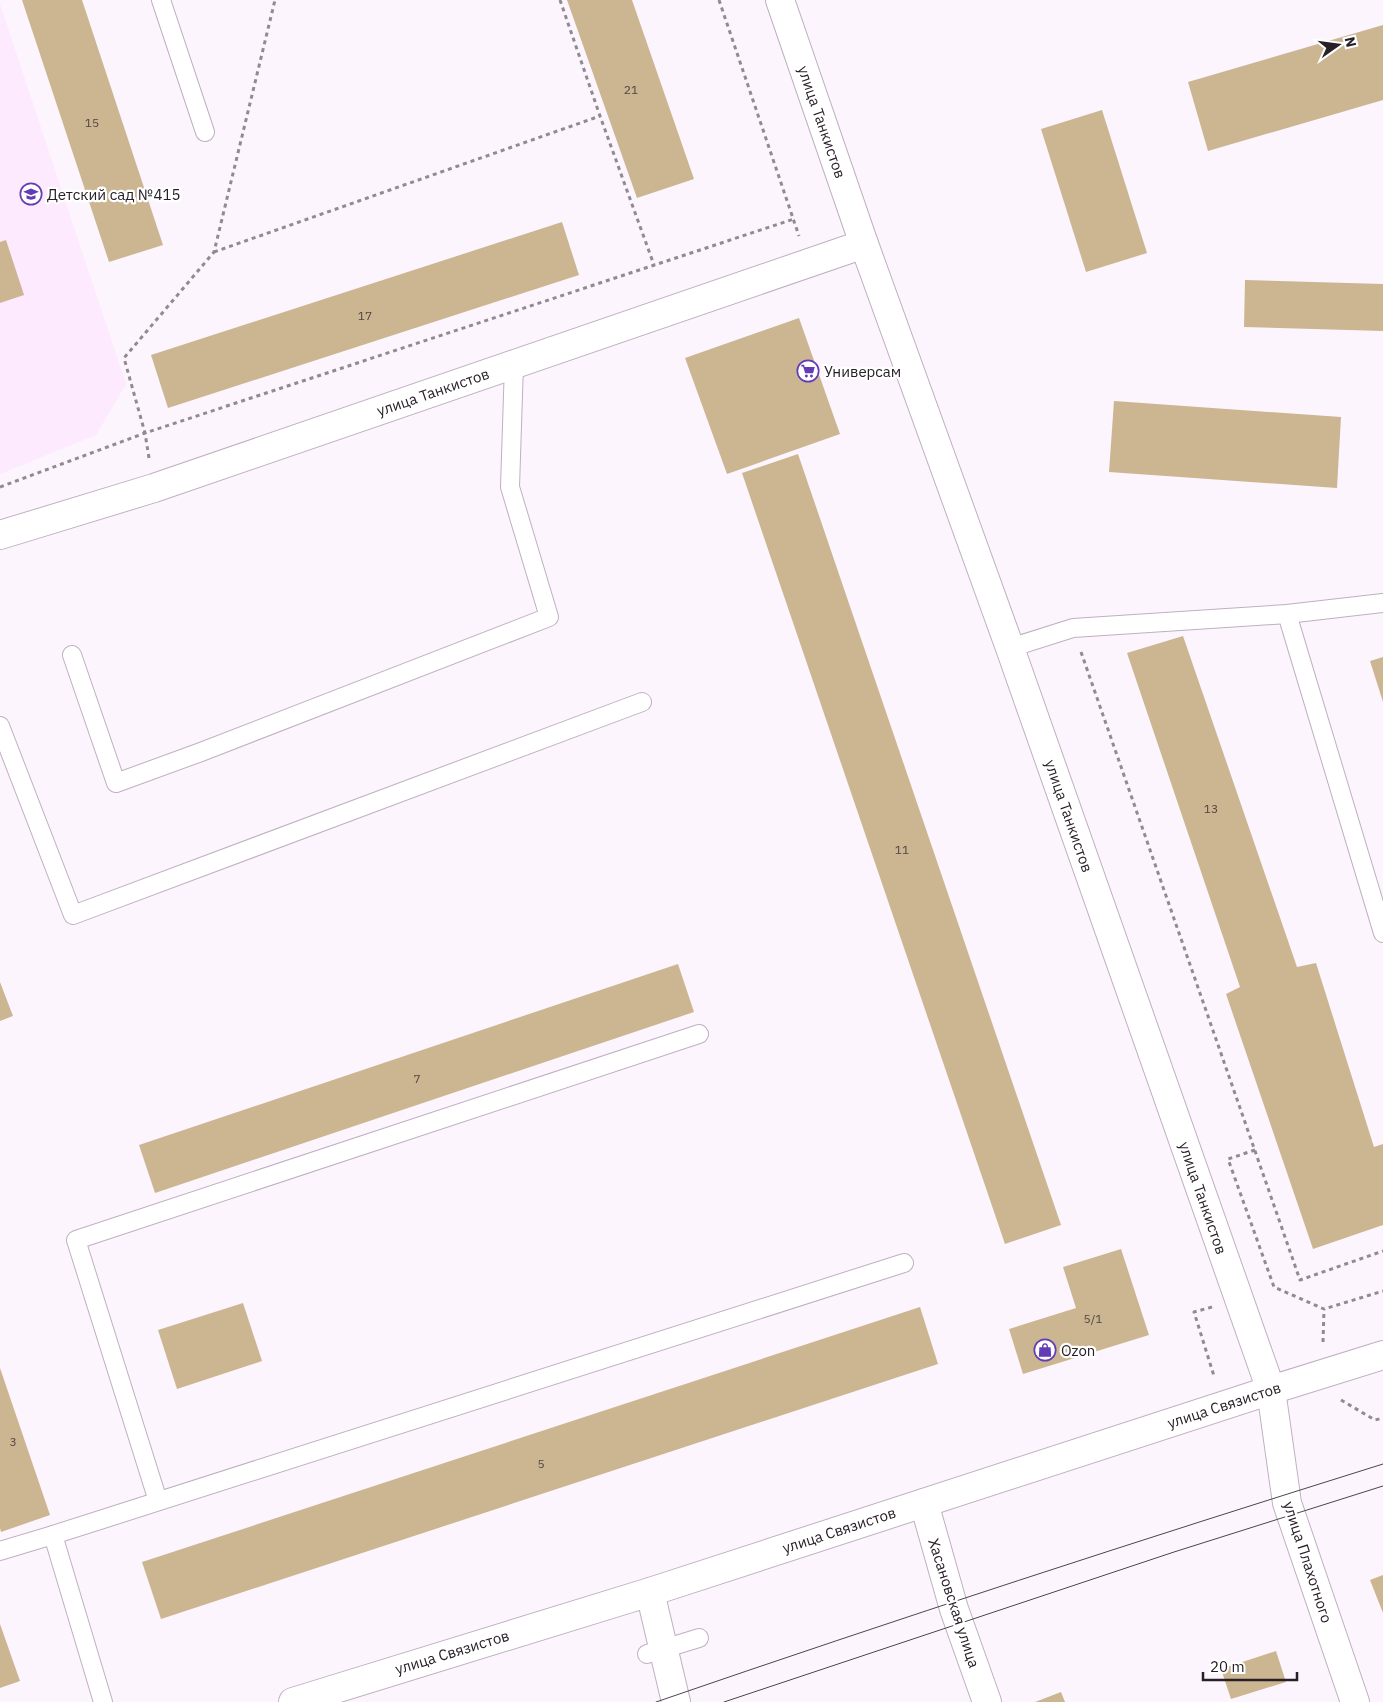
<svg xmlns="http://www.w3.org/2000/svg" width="1383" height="1702" viewBox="0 0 1383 1702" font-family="'IBM Plex Sans',sans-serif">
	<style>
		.built { fill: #fdeaff }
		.building { fill: #ccb591 }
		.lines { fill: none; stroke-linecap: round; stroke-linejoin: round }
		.service-casing { stroke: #c0afc2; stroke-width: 20 }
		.minor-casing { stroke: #c0afc2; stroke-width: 30 }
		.tertiary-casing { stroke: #c0afc2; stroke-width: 30 }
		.path { stroke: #918a91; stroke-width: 3; stroke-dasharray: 4 4; stroke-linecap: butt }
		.service { stroke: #fff; stroke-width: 18 }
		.minor { stroke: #fff; stroke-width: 28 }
		.tertiary { stroke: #fff; stroke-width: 28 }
		.tram { stroke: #4c454c; stroke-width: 1 }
		.labels { text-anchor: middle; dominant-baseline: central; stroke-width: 4.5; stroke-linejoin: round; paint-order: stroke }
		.number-label { font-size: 12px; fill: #504542 }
		.street-label { font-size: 15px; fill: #272027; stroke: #fff }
		.poi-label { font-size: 15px; fill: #272027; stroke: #fff; text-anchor: start }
	</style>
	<rect width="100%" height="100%" fill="#fcf5fd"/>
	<!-- built -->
	<polygon class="built" points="0,4 126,384 96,435 0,474"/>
	<!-- building -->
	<g class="building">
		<polygon points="22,0 82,0 163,245 109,262"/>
		<polygon points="567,0 632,0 694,179 637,198"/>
		<polygon points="1383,25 1383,100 1208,151 1188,82"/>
		<polygon points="1102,110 1147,253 1086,272 1041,129"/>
		<polygon points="562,222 579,275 168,408 151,355"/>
		<polygon points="6,240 24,295 0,303 0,242"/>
		<polygon points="1245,280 1383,284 1383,331 1244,327"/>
		<polygon points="799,318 840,434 727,474 685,358"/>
		<polygon points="1114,401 1341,417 1337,488 1109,472"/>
		<polygon points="798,454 1061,1225 1005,1244 742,473"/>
		<polygon points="1183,636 1297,967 1316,963 1374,1147 1383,1144 1383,1225 1313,1249 1226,994 1240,987 1127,653"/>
		<polygon points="1383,657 1383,702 1370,661"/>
		<polygon points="678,964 694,1012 155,1193 139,1145"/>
		<polygon points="0,982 13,1016 0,1021"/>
		<polygon points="1121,1249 1149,1335 1023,1374 1009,1329 1076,1308 1063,1267"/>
		<polygon points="243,1303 262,1361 177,1389 158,1330"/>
		<polygon points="920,1307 938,1364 161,1619 142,1562"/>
		<polygon points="0,1368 50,1515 1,1532 0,1528"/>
		<polygon points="1383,1575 1383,1613 1370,1580"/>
		<polygon points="0,1624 20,1681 0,1688"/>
		<polygon points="1276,1651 1286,1682 1231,1699 1221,1669"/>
		<polygon points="1061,1692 1065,1702 1035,1702"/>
	</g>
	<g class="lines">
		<!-- service casing -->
		<g class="service-casing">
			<g id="service">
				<polyline points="161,0 205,132"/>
				<polyline points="1287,614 1383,933"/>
				<polyline points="1010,648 1073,628 1287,614 1383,603"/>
				<polyline points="72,655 116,783 201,752 549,617 510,487 514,364"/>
				<polyline points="0,726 73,915 642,702"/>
				<polyline points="158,1501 76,1240 699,1034"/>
				<polyline points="0,1551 53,1535"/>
				<polyline points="647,1654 699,1638"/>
				<polyline points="103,1702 53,1535 904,1263"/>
			</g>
		</g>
		<!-- minor casing -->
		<g class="minor-casing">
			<g id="minor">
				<polyline points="780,0 864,244 1010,648 1271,1390 1287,1503 1355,1702"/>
				<polyline points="0,535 154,488 864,244"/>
				<polyline points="924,1503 954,1609 987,1702"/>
				<polyline points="650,1592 676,1702"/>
			</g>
		</g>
		<!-- tertiary casing -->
		<g class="tertiary-casing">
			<polyline id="tertiary" points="293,1702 650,1592 1271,1390 1383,1355"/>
		</g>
		<!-- path -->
		<g class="path">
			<polyline points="560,0 600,116 654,265"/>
			<polyline points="719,0 799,236"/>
			<polyline points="214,252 600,116"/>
			<polyline points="149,458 145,433 124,358 214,252 275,0"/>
			<polyline points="0,487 145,433 794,219"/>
			<polyline points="1081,652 1300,1280 1383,1251"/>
			<polyline points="1255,1150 1228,1159 1274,1287 1324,1309 1383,1291"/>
			<polyline points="1212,1307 1194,1312 1214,1376"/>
			<polyline points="1323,1342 1324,1309"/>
			<polyline points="1341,1400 1375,1420 1383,1418"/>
		</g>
		<!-- service -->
		<use href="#service" class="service"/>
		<!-- minor -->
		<use href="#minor" class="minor"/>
		<!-- tertiary -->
		<use href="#tertiary" class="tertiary"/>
		<!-- tram -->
		<g class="tram">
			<path d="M656,1702C897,1619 1140,1540 1383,1464"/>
			<polyline points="724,1702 1174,1552 1383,1486"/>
		</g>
	</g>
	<!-- icons -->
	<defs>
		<g id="school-ring" transform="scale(1.125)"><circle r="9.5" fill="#fff" stroke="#623db5" stroke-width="1.5"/><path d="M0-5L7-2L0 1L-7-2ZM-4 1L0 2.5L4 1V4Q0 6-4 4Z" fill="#623db5"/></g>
		<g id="supermarket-ring" transform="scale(1.125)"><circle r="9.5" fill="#fff" stroke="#623db5" stroke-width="1.5"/><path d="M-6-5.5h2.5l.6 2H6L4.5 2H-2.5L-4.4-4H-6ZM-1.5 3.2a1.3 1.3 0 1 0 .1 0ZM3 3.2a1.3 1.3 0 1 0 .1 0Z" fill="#623db5"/></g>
		<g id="shop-ring" transform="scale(1.125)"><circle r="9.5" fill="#fff" stroke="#623db5" stroke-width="1.5"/><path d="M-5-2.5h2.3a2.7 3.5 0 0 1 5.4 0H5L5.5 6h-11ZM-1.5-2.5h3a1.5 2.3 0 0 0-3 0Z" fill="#623db5"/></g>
	</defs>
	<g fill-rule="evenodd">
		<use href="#school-ring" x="31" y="194"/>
		<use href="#supermarket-ring" x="808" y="371"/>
		<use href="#shop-ring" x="1045" y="1350"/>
	</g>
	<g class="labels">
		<!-- number labels -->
		<g class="number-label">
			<text x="631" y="89">21</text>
			<text x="92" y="122">15</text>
			<text x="365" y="315">17</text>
			<text x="1211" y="808">13</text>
			<text x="902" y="849">11</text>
			<text x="417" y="1078">7</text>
			<text x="1093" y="1318">5/1</text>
			<text x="13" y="1441">3</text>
			<text x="541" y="1463">5</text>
		</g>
		<!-- street labels -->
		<g class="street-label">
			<text transform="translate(822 122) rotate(71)">улица Танкистов</text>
			<text transform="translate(433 392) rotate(-19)">улица Танкистов</text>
			<text transform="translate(1069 816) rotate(71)">улица Танкистов</text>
			<text transform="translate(1203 1198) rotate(71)">улица Танкистов</text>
			<text transform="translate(1224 1405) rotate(-18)">улица Связистов</text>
			<text transform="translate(839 1530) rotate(-18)">улица Связистов</text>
			<text transform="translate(1308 1562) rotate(72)">улица Плахотного</text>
			<text transform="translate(954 1603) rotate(72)">Хасановская улица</text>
			<text transform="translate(452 1652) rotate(-17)">улица Связистов</text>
		</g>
		<!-- poi labels -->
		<g class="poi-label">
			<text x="47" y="194">Детский сад №415</text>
			<text x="824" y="371">Универсам</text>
			<text x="1061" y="1350">Ozon</text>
		</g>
	</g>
	<!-- north arrow -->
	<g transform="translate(1338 45) rotate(76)" stroke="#ffffff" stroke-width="4" paint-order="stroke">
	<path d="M0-4L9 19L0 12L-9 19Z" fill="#272027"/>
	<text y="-8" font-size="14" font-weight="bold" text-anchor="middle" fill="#272027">N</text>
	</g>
	<!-- scale -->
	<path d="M1203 1672v8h94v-8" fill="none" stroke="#272027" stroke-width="2.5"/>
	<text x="1210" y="1672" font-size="15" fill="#272027" stroke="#ffffff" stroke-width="4" paint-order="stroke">20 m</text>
</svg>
